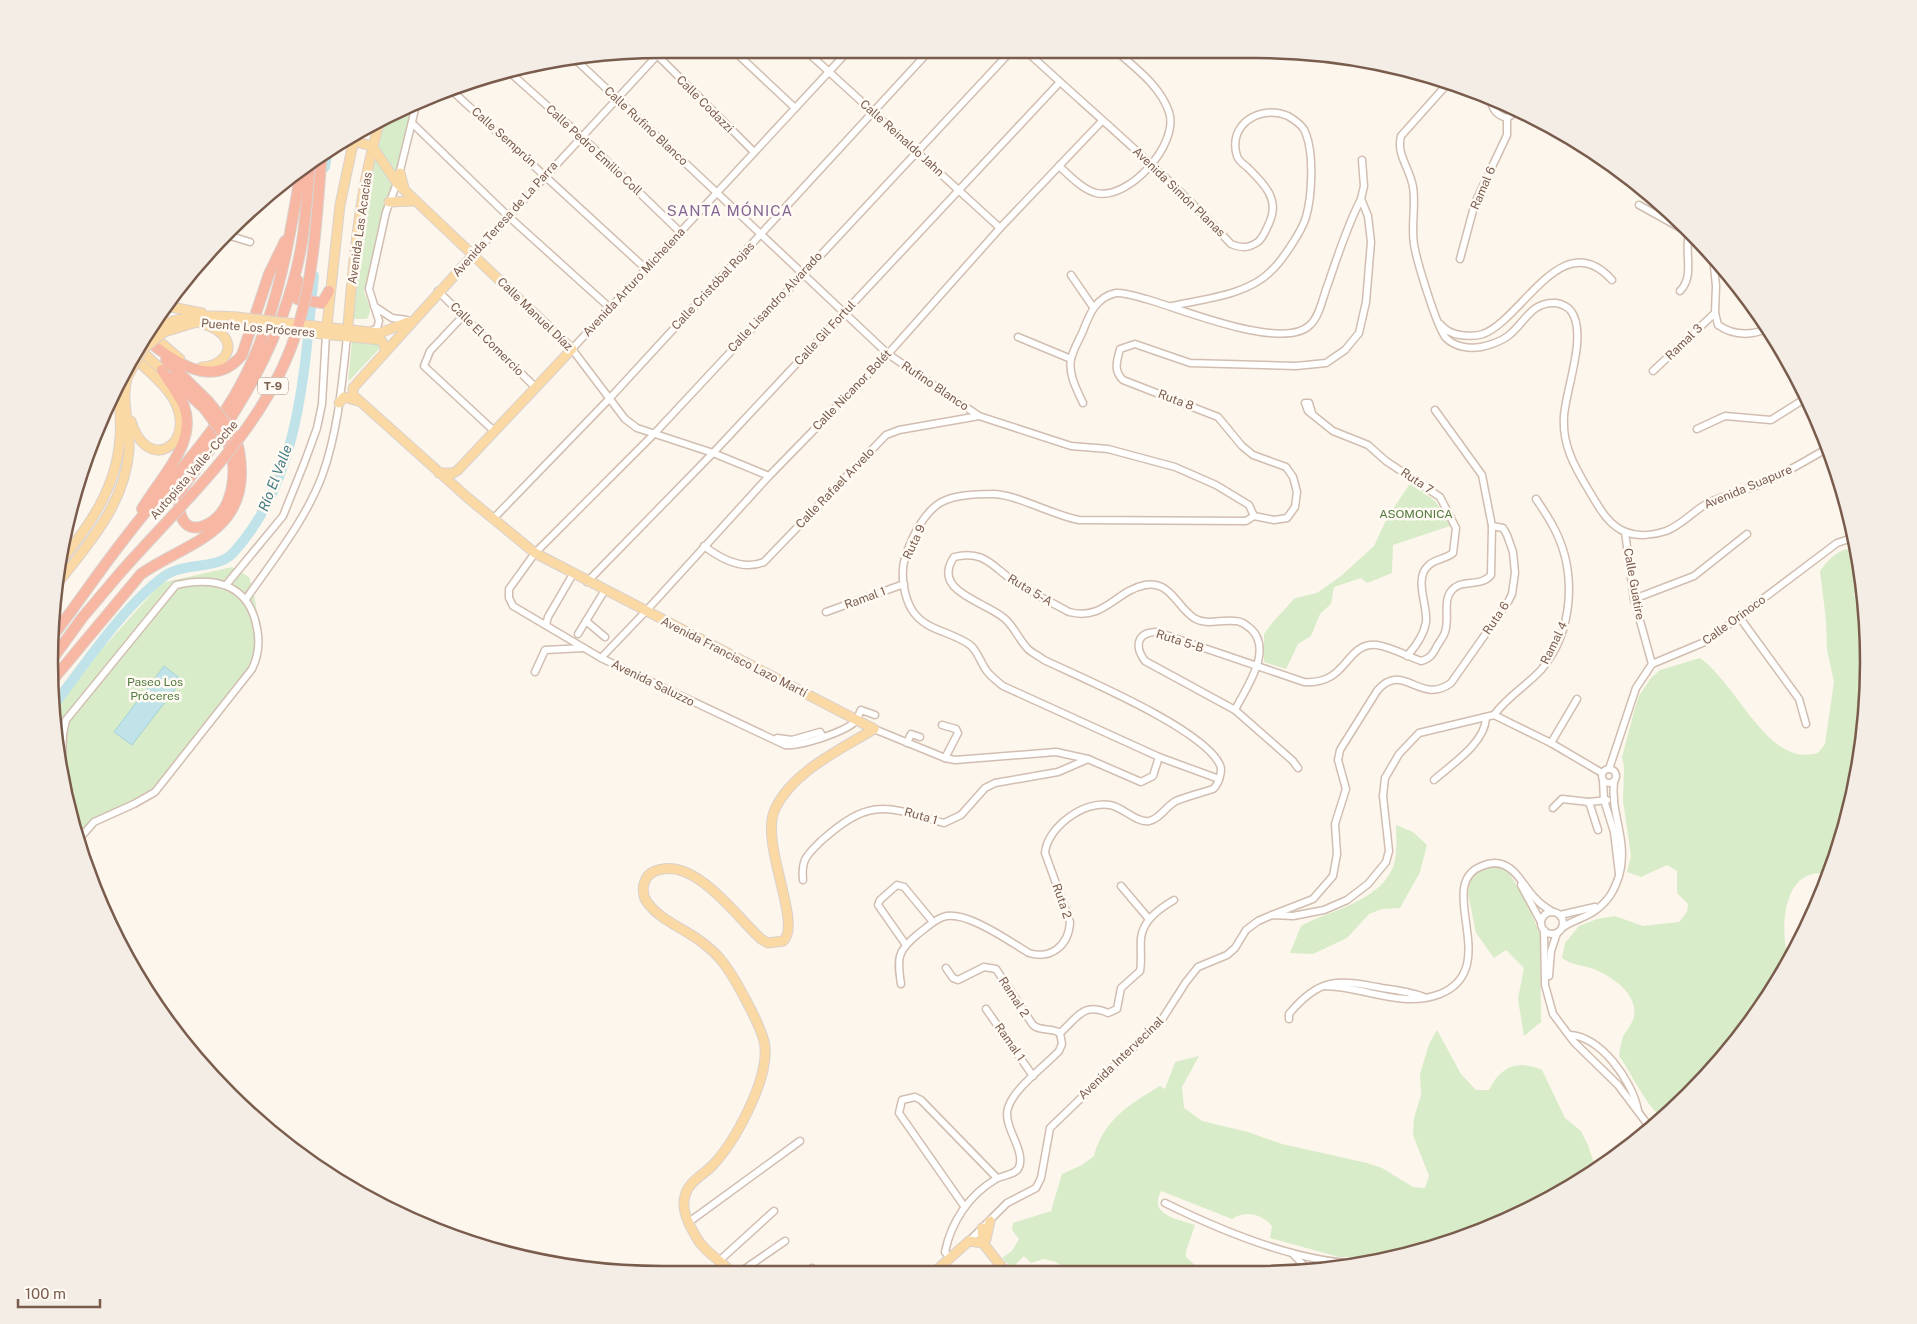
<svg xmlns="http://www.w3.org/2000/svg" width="1917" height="1324" viewBox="0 0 1917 1324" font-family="'Public Sans',sans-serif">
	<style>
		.green { fill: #d8ecc9 }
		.water { fill: #bfe3e8; stroke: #a5d3da }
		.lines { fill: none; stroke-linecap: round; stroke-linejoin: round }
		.river { stroke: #bfe3e8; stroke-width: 10 }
		.minor-casing { stroke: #d1beb0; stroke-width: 9 }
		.major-casing { stroke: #dad1cd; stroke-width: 11 }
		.highway-casing { stroke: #dad1cd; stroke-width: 12 }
		.minor { stroke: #fff; stroke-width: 6 }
		.major { stroke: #fbd9a5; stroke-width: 9 }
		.highway { stroke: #f7b7a3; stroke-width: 10 }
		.major-bridge-casing { stroke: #dad1cd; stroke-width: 11; stroke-linecap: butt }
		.highway-bridge-casing { stroke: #dad1cd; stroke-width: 12; stroke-linecap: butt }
		.major-bridge { stroke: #fbd9a5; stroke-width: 9 }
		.highway-bridge { stroke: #f7b7a3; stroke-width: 10 }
		.labels { text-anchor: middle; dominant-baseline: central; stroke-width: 5; stroke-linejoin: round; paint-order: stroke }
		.shield { fill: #fffaf3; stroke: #a28b7f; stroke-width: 1 }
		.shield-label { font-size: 11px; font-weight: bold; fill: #7a5c4d }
		.street-label { font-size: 12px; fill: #7a5c4d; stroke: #fffaf3 }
		.park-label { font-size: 12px; fill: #537a41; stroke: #fffaf3 }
		.water-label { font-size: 14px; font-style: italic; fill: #437c86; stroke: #fffaf3 }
		.quarter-label { font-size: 15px; letter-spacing: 1px; fill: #846695; stroke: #fffaf3 }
		.rim { fill: none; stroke: #7a5c4d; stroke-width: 2.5 }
	</style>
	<rect width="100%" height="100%" fill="#fdf6ec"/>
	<!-- green -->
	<g class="green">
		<path d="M415,102L364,292C368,302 373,309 367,319H353L370,180L386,118Z"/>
		<polygon points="352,341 373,342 381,347 348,382"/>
		<polygon points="1411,482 1436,502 1450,526 1393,545 1392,573 1367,583 1361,578 1334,587 1331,604 1320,614 1311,636 1298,644 1286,669 1264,662 1264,634 1272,623 1295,598 1317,593 1341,576 1374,546 1387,518"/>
		<path d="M1857,547L1861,584L1854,593L1856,603L1863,613L1868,662L1856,782L1828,875C1823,874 1817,873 1813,874C1782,880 1780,935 1789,958L1765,1003L1688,1096L1664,1117C1649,1113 1630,1070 1619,1056C1620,1049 1621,1043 1623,1037C1626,1030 1633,1024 1634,1016C1638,995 1614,978 1598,971C1586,965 1572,966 1562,958L1565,943L1579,926L1597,919L1615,916L1643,926L1679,922L1687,912L1688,904L1677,893V871L1667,865L1641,877L1627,872L1631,856L1623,801L1624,767L1622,757L1635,708L1639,696L1651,678L1660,670L1700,658C1730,679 1758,740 1791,752C1800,756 1809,755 1818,753L1825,744L1834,682L1827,650L1826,620L1820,571C1830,557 1839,549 1857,547Z"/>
		<polygon points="232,567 249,577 254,594 260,633 246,681 164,782 98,819 80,839 60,781 52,715 101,650 161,583"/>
		<path d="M1396,825L1413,832L1427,845L1420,872L1400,908L1382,909L1369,914L1347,938L1313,954L1290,953L1301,926C1330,910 1379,902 1393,867C1398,855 1396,837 1396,825Z"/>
		<polygon points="1491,865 1501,866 1508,871 1525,899 1540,934 1541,1022 1524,1036 1518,999 1524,968 1506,950 1494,958 1476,933 1468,894 1471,877 1479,869"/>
		<path d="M1437,1030L1461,1074L1476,1090H1489C1500,1067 1518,1059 1542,1070L1565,1118L1581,1131L1588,1145L1596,1169L1526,1212L1394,1257H1339L1270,1238L1272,1226C1261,1214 1246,1210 1232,1219L1161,1191C1148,1215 1177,1219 1195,1225L1186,1251V1257L1196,1266L1179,1272L1183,1275H1074L1056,1262L1044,1259L1031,1263L1024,1256L1012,1268L1002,1258L1012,1251L1019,1239L1012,1230L1013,1223L1051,1211L1062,1174L1082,1165L1094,1156C1103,1120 1130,1104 1160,1086L1165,1089L1175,1062L1199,1056L1182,1087L1184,1108L1202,1121L1248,1132L1282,1144L1367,1163L1382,1168L1413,1187L1425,1188L1429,1176L1413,1135L1414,1118L1421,1095L1420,1074L1429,1044Z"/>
	</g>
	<!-- water -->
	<polygon class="water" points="164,666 182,680 132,745 114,732"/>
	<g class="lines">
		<!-- river -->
		<g class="river">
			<polyline points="325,167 328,149"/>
			<path d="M51,709C82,668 122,608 163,577C183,561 216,571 233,553C301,479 304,370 314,276"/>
		</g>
		<!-- minor casing -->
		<g class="minor-casing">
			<g id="minor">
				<polyline points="732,49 795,108"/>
				<polyline points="804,49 1000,228"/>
				<path d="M1024,49C1094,114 1167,174 1231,244C1242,249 1250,248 1259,241C1264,236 1267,228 1270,221C1280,198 1262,182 1247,167C1243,164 1238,160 1237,156C1227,124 1261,104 1288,116C1295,120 1304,126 1306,134C1314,155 1312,196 1306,217C1302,231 1282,261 1271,271C1248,295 1204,299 1172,306"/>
				<polyline points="652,50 754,152"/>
				<path d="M576,60L888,354L979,416L1071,446L1108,449L1175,467L1216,485L1249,505L1254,516L1274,520L1287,518L1295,507L1297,492L1293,477L1286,467L1253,455L1242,446L1218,417L1123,380C1113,370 1117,361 1120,349L1135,344L1190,363L1296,366L1326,363L1345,350L1359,333L1366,302L1371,242L1368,216L1361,199L1364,186L1362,160"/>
				<polyline points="506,69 581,136 680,232"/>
				<path d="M1450,81L1401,136C1396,155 1410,168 1413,187C1416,206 1411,225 1414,244C1416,259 1437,328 1446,338C1455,347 1469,349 1481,347C1490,345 1500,342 1508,336C1525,323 1531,301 1556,303C1562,304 1567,306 1571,311C1588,334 1566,388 1564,416C1562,444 1574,466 1588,489C1597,504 1608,526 1626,532C1638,537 1654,535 1666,531C1682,525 1693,511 1708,503C1723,495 1742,492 1758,485C1783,475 1805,461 1828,448"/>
				<polyline points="449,88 646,269"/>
				<path d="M1490,98C1492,109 1496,115 1507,118L1518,111"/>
				<polyline points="412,123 508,216 609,307"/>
				<path d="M1059,166C1070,176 1082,189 1096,193C1129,201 1180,143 1169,112C1160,85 1134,67 1114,49"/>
				<polyline points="1639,205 1695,236"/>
				<polyline points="227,235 250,242"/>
				<polyline points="473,255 663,49"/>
				<path d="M1713,257L1716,286L1715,313L1718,325C1734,336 1751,336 1769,328"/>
				<polyline points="1460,259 1475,203 1507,135 1507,118"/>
				<polyline points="1071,275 1093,307"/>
				<polyline points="438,291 535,387"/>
				<path d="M1680,291C1695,276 1684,253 1689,234"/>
				<polyline points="374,306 392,318 407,320"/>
				<polyline points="463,316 430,351 424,366 493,430"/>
				<path d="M1440,324C1445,330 1452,334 1460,335C1467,336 1476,336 1483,334C1523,319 1562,224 1612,280"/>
				<polyline points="370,332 377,328 379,321 369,289 386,212 397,183 417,101"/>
				<polyline points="1018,337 1071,359"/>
				<polyline points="1653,371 1715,313"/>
				<path d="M1083,403C1077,390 1068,374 1071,359C1073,350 1079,340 1083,331C1089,315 1096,297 1116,293C1125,292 1137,297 1146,299C1179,308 1283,352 1310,325C1320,316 1323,296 1328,284C1338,255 1347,226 1361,199"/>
				<polyline points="1435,410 1482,475 1492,526"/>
				<path d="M1312,413L1309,403H1305L1308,411L1333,431L1368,445L1386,461L1440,497L1456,528L1453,553C1446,559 1435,559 1429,565C1413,578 1428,605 1426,622C1424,635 1416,646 1407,656"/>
				<polyline points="1697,429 1725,416 1771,420 1806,398"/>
				<polyline points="769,476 713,453 637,428 625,419 572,349 850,49"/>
				<polyline points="493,519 610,398 931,49"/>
				<polyline points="1625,532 1634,599 1652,664"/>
				<path d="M704,546C721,559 743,571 764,562L886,435L899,430L979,416"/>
				<polyline points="587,582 713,453 1060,82"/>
				<polyline points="226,585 283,516 305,461 317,428 322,404 326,334"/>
				<path d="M246,599C273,560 305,521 322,476C338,432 342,383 347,337"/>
				<polyline points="1634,599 1694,576 1747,534"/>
				<polyline points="826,612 904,584"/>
				<polyline points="1740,618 1799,699 1806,724"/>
				<polyline points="586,621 605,637"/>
				<polyline points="546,625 548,617 573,574"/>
				<polyline points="578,634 605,590"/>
				<polyline points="601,658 646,611 769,476 888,354 1000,228 1102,121"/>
				<polyline points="535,672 545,650 584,648"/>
				<path d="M875,715L861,710C859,713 858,719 856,721C845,732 799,747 785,745L601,658L513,606L509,598V589L535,553L653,435L1013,49"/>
				<path d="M1494,715C1507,697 1526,686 1541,670C1574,631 1577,572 1554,528C1549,518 1542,508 1536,499"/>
				<polyline points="942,725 956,729 958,733 945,758"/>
				<polyline points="874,729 945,758 955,760 1056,752 1088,759 1141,782 1153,776 1159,757"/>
				<polyline points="777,738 792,740 820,732 823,737"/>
				<polyline points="907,743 911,734 920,737"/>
				<polyline points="1551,743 1577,699"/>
				<circle cx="1609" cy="776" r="7"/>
				<polyline points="1609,769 1636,688 1652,664 1707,641 1837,543 1855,537"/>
				<path d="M1219,779L1159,757L1003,686C997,681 990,676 986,670C981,663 977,650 970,645C951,631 925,631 912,610C904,597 900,573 905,558C911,538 926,507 946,500C958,495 978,494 991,494C1014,493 1052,515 1079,520L1246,521L1254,516"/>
				<path d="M1434,780C1452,764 1485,743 1486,718"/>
				<polyline points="1603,780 1604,800 1614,832 1619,874"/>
				<path d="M61,782L63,734L66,720L176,585C215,576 249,584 257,628C260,643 259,655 252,669L155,792L134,804L94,822L80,838"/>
				<polyline points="1553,808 1562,799 1589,802"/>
				<polyline points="1598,830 1589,802 1607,800"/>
				<path d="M803,880C801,859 807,855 821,841C870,797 886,806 944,823L961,815L985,788L995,783L1058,772L1088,759"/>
				<polyline points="1521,885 1541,922"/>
				<polyline points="1121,886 1149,919"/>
				<circle cx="1552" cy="923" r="11"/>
				<path d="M1272,915L1313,899L1333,876L1337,854L1335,824L1346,789L1338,760L1340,750L1377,691C1403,660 1420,706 1451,683L1508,602L1512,594L1515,573L1513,552L1507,535L1503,528L1492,526L1491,575C1480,588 1463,578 1452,590C1442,601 1450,618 1445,632C1444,636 1440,641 1437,646C1433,654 1430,659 1421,661C1407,656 1391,647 1377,645C1344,642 1349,685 1304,682L1157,632C1137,632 1134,646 1145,661L1235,710L1293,761L1298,768"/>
				<polyline points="1560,915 1595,907"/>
				<path d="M1562,928C1572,920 1586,918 1596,910C1609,900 1614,891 1619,876C1629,840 1610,815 1614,781"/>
				<polyline points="1544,930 1545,985 1553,1014 1574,1042 1618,1085 1651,1129"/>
				<polyline points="906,945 878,905 880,900 897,885 904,887 933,922"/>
				<path d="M946,968L953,978L958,980L984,967L996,969L1033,1025C1041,1032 1051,1027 1060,1033"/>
				<polyline points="1549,976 1551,951 1557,933"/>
				<path d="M901,984C897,958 897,951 918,934C926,928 934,920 943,917C965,909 1010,942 1029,953C1051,960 1069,945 1070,922L1045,853C1047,827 1085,800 1110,805C1123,807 1136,823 1149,821C1160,819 1166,806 1176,801C1188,796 1201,793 1213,789C1218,785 1223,772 1220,765C1204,729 1082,678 1044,660C1039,656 1032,653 1028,649C1019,640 1014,626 1004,618C984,601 931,591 954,557C985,549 993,568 1015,582C1032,593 1051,602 1069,612C1105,621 1115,591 1145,585C1171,581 1176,606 1194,618C1207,626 1220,619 1235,621C1242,621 1246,625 1251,629C1274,651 1245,689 1235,710"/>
				<path d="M1324,986C1363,986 1401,1009 1440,994C1504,968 1433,884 1482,866C1489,863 1497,862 1504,865C1518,871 1524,887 1535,898C1540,904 1546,908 1553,912"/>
				<polyline points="986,1009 1033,1076"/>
				<path d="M1289,1019V1014C1320,976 1339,980 1382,988C1397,990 1411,992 1424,997"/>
				<path d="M1569,1035C1601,1036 1632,1081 1638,1110"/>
				<polyline points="1625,1150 1650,1127"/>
				<path d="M1165,1203C1222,1231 1310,1268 1374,1263"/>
				<polyline points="964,1206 899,1113 902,1100 915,1097 921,1100 997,1178"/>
				<polyline points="689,1222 800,1141"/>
				<polyline points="969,1241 1007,1203 1036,1188 1041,1178 1050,1128 1161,1021 1186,982 1198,967 1227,955 1235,948 1246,930 1258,921 1272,915 1293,916 1324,910 1347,900 1368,884 1386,862 1389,851 1383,796 1385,778 1399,754 1419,733 1494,715 1551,743 1602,773"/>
				<polyline points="1292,1253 1308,1270"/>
				<path d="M949,1257L945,1252C951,1222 969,1195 996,1179C1003,1175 1016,1175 1019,1167C1026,1150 1002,1126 1008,1108C1014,1088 1045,1066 1059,1051L1062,1044L1060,1033C1078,1017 1083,1002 1108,1013L1117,1009L1121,988L1140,971C1142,960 1140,949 1141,938C1143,920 1159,909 1174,900"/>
				<polyline points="719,1261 774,1211"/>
				<polyline points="736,1275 785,1241"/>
				<polyline points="803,1275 812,1268"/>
				<polyline points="1034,1275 1047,1271 1060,1275"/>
			</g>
		</g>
		<!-- major casing -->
		<g class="major-casing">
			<g id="major">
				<polyline points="353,141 372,146"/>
				<polyline points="372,146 397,183 572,349 458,470 453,473 439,473"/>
				<polyline points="400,173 404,188"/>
				<polyline points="389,202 415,201"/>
				<polyline points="473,255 353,388 353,395 468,498 535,553 874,729"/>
				<polyline points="166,306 202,313"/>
				<path d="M197,322C206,325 215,327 222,334C238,351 219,367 202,367"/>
				<path d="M159,326C184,315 211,315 237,317"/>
				<polyline points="314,326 380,333 408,322"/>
				<polyline points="164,332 197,322 238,325"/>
				<polyline points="313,333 381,340 385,346 385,352"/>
				<polyline points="326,334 340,205 355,134"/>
				<polyline points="152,335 180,359"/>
				<path d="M347,337C353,265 359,190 380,121"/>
				<polyline points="137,347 162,370"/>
				<path d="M131,355C145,368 164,383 174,400C198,445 147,475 131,421"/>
				<polyline points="339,403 344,397 358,401"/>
				<path d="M58,565C89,526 117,488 120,437C122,415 116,394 123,372"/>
				<path d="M54,588C86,546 125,506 129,450C130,426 121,401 127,378"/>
				<polyline points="982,1228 983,1243 1008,1275"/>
				<polyline points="986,1239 990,1221"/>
				<path d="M734,1275C722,1260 704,1253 695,1235C689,1225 681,1208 685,1196C688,1182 703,1175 712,1166C735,1142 768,1081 765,1047C764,1030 733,974 721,960C715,952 707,946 699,940C682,928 659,919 647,902C643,897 642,887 645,881C648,873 655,870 663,869C699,863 737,917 761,939L768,943L783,941C803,924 759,843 775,809C793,771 840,750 874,729"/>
				<polyline points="931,1275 969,1241 983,1243"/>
			</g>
		</g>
		<!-- highway casing -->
		<g class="highway-casing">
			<g id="highway">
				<polyline points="298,281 295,296 297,299 322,303 329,291"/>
				<path d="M144,338C171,359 212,392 242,355L269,274L285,241"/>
				<polyline points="166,360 208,401"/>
				<polyline points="171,378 204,408"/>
				<path d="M228,443C238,467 235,510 208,524C181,538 174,507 183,487C237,414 284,340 301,248C306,220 307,190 311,161"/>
				<path d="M142,509C159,479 198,443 184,406C178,393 169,382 162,370"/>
				<path d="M52,637C78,603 102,567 129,533C171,478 222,429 251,364C279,303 290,237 301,170"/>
				<polyline points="51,661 82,618 120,573"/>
				<path d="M51,682L141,574C182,545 241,535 241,473C241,460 240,447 234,435"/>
			</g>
		</g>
		<!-- minor -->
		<use href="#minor" class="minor"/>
		<!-- major -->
		<use href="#major" class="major"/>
		<!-- highway -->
		<use href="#highway" class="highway"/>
		<!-- major-bridge casing -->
		<g class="major-bridge-casing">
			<g id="major-bridge">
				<polyline points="237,317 314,326"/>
				<polyline points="238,325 313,333"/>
				<polyline points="146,335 159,326"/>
				<polyline points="127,378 142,350 164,332"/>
			</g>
		</g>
		<!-- highway-bridge casing -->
		<g class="highway-bridge-casing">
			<g id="highway-bridge">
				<polyline points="208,401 232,431"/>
				<polyline points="204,408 226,438"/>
				<path d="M120,573C186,498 269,426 298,327C315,271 317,210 322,152"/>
			</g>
		</g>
		<!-- major-bridge -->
		<use href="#major-bridge" class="major-bridge"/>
		<!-- highway-bridge -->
		<use href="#highway-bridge" class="highway-bridge"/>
	</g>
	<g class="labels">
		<!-- shield labels -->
		<rect class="shield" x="258" y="377.5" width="30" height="17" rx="4"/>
		<g class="shield-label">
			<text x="273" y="386">T-9</text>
		</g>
		<!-- street labels -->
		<g class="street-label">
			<text transform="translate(705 104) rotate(45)">Calle Codazzi</text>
			<text transform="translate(646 126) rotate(43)">Calle Rufino Blanco</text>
			<text transform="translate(504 137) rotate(42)">Calle Semprún</text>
			<text transform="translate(902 138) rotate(42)">Calle Reinaldo Jahn</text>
			<text transform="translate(594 150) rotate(43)">Calle Pedro Emilio Coll</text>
			<text transform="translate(1483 188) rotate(-67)">Ramal 6</text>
			<text transform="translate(1179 192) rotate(44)">Avenida Simón Planas</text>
			<text transform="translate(505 219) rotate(-48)">Avenida Teresa de La Parra</text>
			<text transform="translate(360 228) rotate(-82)">Avenida Las Acacias</text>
			<text transform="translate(634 282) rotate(-47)">Avenida Arturo Michelena</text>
			<text transform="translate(713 286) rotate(-47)">Calle Cristóbal Rojas</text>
			<text transform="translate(775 302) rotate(-47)">Calle Lisandro Alvarado</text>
			<text transform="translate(535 314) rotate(44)">Calle Manuel Díaz</text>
			<text transform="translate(258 328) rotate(5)">Puente Los Próceres</text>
			<text transform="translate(825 333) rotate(-47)">Calle Gil Fortul</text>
			<text transform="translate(487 339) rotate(45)">Calle El Comercio</text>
			<text transform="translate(1684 342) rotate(-44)">Ramal 3</text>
			<text transform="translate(935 386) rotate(34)">Rufino Blanco</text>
			<text transform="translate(852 390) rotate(-46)">Calle Nicanor Bolét</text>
			<text transform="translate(1176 400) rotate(21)">Ruta 8</text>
			<text transform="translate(194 470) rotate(-49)">Autopista Valle - Coche</text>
			<text transform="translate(1417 481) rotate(34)">Ruta 7</text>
			<text transform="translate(1748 487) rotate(-23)">Avenida Suapure</text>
			<text transform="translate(835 488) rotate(-46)">Calle Rafael Arvelo</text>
			<text transform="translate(914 542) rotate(-65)">Ruta 9</text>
			<text transform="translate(1634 584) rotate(80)">Calle Guatire</text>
			<text transform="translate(1030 590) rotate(31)">Ruta 5-A</text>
			<text transform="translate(865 598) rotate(-20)">Ramal 1</text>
			<text transform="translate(1496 618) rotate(-56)">Ruta 6</text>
			<text transform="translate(1734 620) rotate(-36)">Calle Orinoco</text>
			<text transform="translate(1180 641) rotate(18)">Ruta 5-B</text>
			<text transform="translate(1554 643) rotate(-64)">Ramal 4</text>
			<text transform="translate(734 657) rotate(27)">Avenida Francisco Lazo Martí</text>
			<text transform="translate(653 683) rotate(26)">Avenida Saluzzo</text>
			<text transform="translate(921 816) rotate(16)">Ruta 1</text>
			<text transform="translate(1062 901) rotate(71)">Ruta 2</text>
			<text transform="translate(1014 997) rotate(57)">Ramal 2</text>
			<text transform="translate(1010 1042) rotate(55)">Ramal 1</text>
			<text transform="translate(1121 1058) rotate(-44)">Avenida Intervecinal</text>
		</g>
		<!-- park labels -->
		<g class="park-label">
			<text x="1416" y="514">ASOMONICA</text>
			<text x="155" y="682">Paseo Los<tspan x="155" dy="14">Próceres</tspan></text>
		</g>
		<!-- water labels -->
		<g class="water-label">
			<text transform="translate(275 478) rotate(-69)">Río El Valle</text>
		</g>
		<!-- quarter labels -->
		<g class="quarter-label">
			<text x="730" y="210">SANTA MÓNICA</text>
		</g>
	</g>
	<!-- crop -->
	<path d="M0 0H1917V1324H0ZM662 58H1256A604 604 0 0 1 1860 662V662A604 604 0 0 1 1256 1266H662A604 604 0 0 1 58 662V662A604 604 0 0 1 662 58Z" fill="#f4ede6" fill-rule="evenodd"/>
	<path class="rim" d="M662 58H1256A604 604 0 0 1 1860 662V662A604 604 0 0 1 1256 1266H662A604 604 0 0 1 58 662V662A604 604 0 0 1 662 58Z"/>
	<!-- scale -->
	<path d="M18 1299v8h82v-8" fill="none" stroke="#7a5c4d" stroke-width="2.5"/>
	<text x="25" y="1299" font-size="15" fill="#7a5c4d" stroke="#fffaf3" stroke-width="4" paint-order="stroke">100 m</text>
</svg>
